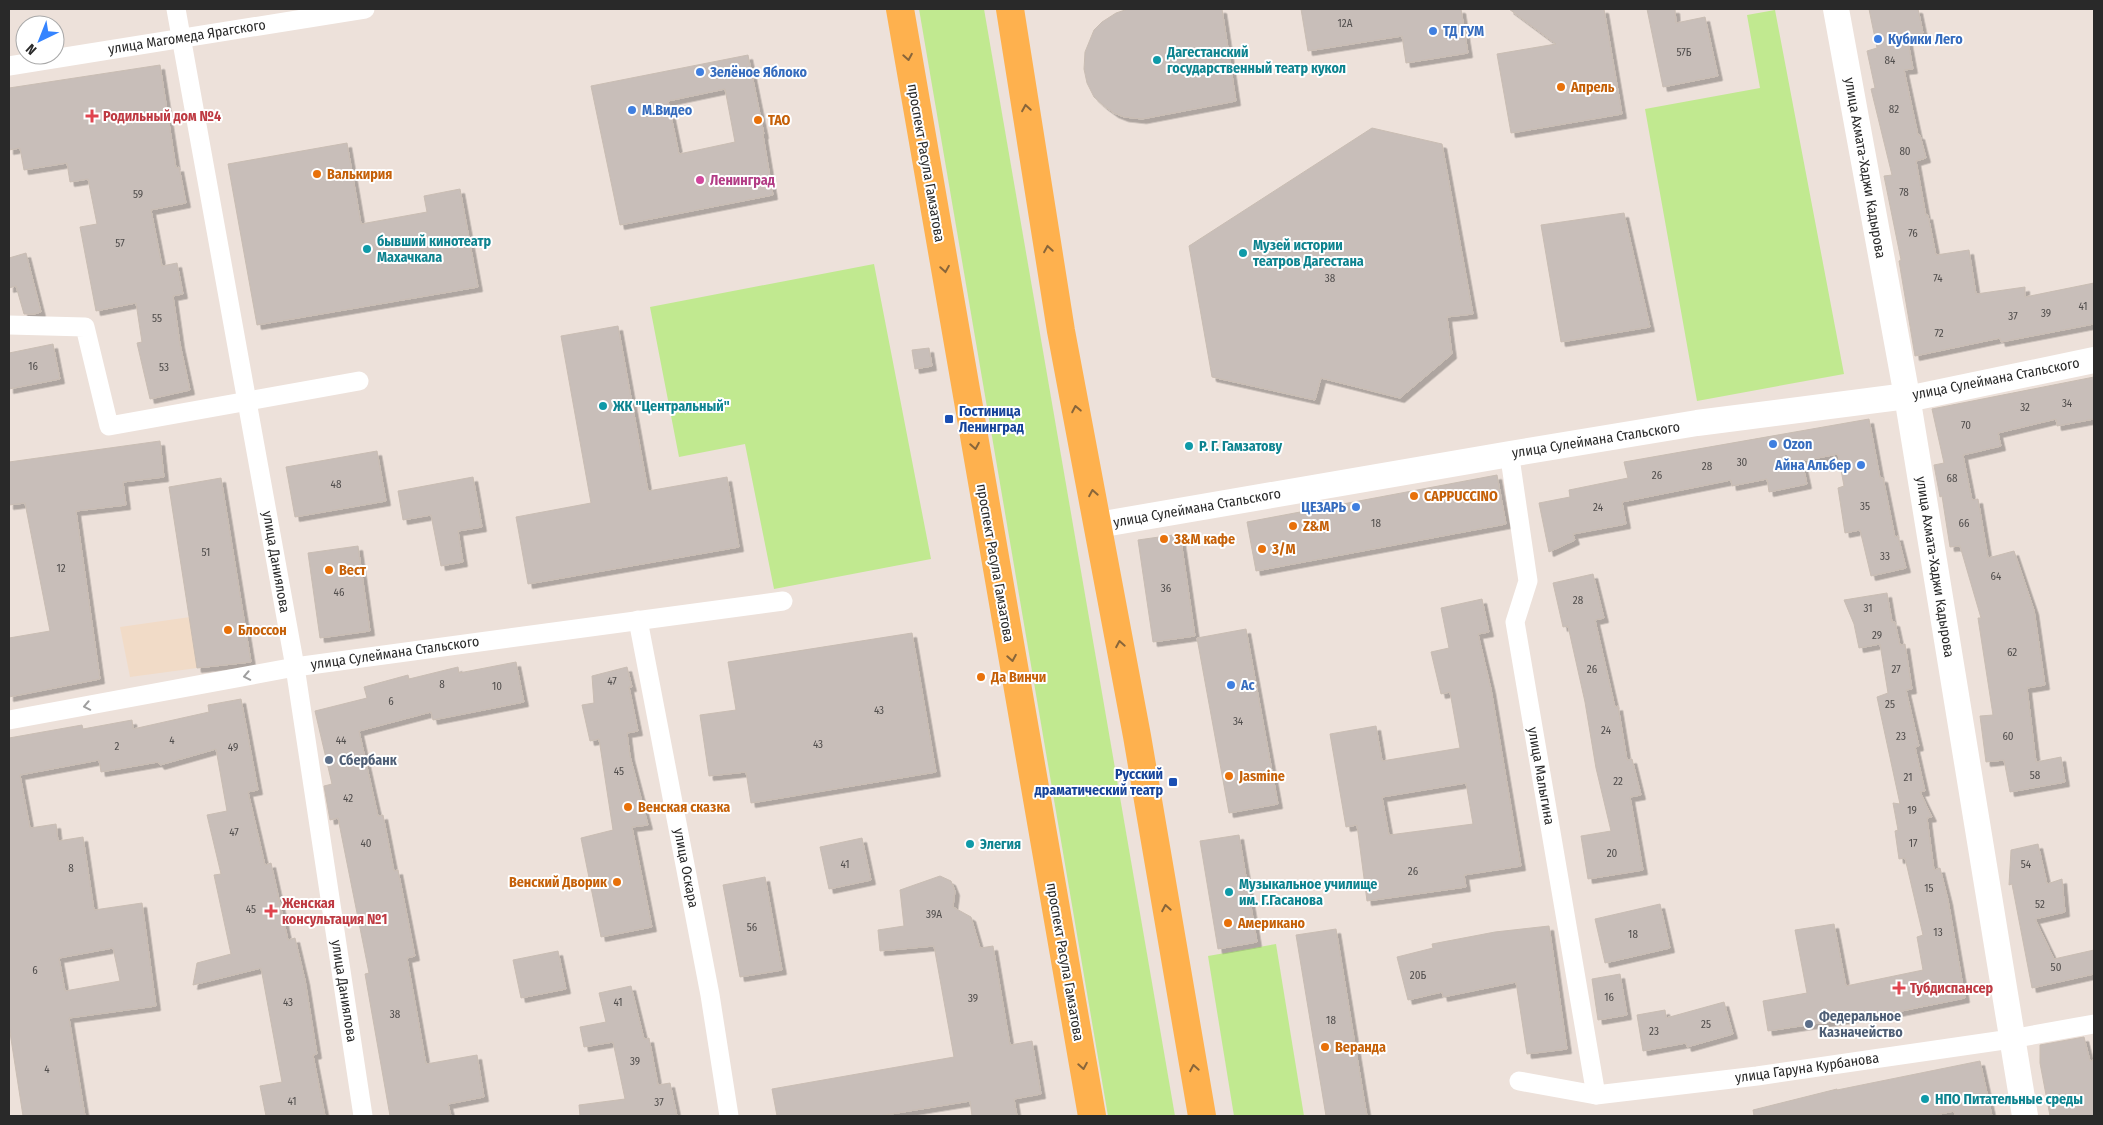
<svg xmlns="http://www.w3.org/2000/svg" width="2103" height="1125" viewBox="0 0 2103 1125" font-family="'Fira Sans Condensed',sans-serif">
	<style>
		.education { fill: #f1dbc7 }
		.green { fill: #c1e990 }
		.building { fill: #c8beb9; stroke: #c9bdb3; fill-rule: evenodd; filter: url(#shadow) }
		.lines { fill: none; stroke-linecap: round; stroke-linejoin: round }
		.street { stroke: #fff; stroke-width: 19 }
		.secondary { stroke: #fff; stroke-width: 26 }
		.primary { stroke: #feb14e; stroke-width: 28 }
		.oneway { stroke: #89663a }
		.oneway2 { stroke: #9f9f9f }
		.shop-dot { fill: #3f7fe0; stroke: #fff; stroke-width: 2 }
		.culture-dot { fill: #0f9aa8; stroke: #fff; stroke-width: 2 }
		.food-dot { fill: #e8710a; stroke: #fff; stroke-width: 2 }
		.health-dot { fill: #e0444e; stroke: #fff; stroke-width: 2 }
		.hotel-dot { fill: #d1479c; stroke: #fff; stroke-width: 2 }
		.transit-dot { fill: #1a4fb4; stroke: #fff; stroke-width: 2 }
		.service-dot { fill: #5c6f8a; stroke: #fff; stroke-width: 2 }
		.labels { text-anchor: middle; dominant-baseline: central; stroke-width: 4; stroke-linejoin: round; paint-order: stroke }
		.number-label { font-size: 11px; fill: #514e4d }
		.shop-label { font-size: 14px; font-weight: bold; fill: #366cbe; stroke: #fff; text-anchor: start }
		.street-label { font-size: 14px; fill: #292929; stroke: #fff }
		.culture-label { font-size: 14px; font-weight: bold; fill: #0d838f; stroke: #fff; text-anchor: start }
		.food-label { font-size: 14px; font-weight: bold; fill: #c56008; stroke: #fff; text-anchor: start }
		.health-label { font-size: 14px; font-weight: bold; fill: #be3a42; stroke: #fff; text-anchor: start }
		.hotel-label { font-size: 14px; font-weight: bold; fill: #b23c85; stroke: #fff; text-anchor: start }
		.transit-label { font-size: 14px; font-weight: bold; fill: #164399; stroke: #fff; text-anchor: start }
		.service-label { font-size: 14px; font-weight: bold; fill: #4e5e75; stroke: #fff; text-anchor: start }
	</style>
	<defs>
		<filter id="shadow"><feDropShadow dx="4.5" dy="4.5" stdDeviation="0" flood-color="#0004"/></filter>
	</defs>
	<rect width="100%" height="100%" fill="#ede1da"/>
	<!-- education -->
	<polygon class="education" points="190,617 197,668 130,677 120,627"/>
	<!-- green -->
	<g class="green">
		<polygon points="919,9 984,9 1175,1116 1108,1116"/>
		<polygon points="1775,10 1844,374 1697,401 1645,109 1760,88 1747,15"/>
		<polygon points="874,264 931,559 774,589 745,444 679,457 650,307"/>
		<polygon points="1276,944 1304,1116 1234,1116 1208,956"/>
	</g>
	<!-- building -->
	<g class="building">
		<polygon points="1128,9 1222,9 1236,101 1142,119 1124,117 1114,113 1103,105 1094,97 1087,83 1084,69 1085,52 1094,30 1102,22 1116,13"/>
		<polygon points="1301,9 1461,9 1468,53 1406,63 1402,36 1308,51"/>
		<polygon points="1509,9 1604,9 1622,114 1511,133 1497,54 1556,44"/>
		<polygon points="1647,9 1675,9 1676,23 1705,17 1718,76 1663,87"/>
		<polygon points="1869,9 1918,9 1923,33 1907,36 1913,69 1904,70 1918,135 1920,135 1926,158 1916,161 1926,216 1928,215 1936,255 1969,250 1976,294 2025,287 2025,297 2094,283 2094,324 2001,342 2000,338 1915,356 1899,261 1901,260 1884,176 1892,175 1871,89 1875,88 1867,51 1877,48"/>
		<path d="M748,55L764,134L763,135L773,195L620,225L591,86ZM725,89L735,142L679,154L668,101Z"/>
		<polygon points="160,65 176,168 179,167 186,203 151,210 162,266 177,263 183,294 173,296 180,344 190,390 150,399 137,343 142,342 136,303 96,311 80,227 97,224 88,179 70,182 67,163 24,170 20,148 9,150 9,88"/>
		<polygon points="1372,128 1442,144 1473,314 1447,317 1452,354 1400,398 1321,378 1315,400 1212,377 1189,246"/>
		<polygon points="347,143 361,224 427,212 424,196 460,189 478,287 257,325 228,164"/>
		<polygon points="1624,213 1650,327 1561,342 1541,225"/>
		<polygon points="26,253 41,312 34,314 24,314 16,286 9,288 9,258"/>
		<polygon points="618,326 648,491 727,477 739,547 528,584 516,517 591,503 561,336"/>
		<polygon points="53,344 60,379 9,389 9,353"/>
		<polygon points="929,348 932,366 915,369 912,350"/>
		<polygon points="2094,377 2094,419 2057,426 2056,419 1998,433 2001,446 1963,455 1972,500 1978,499 1988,558 2014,551 2034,610 2045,685 2027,688 2036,762 2061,757 2065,782 2010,792 2004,760 1986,762 1980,716 1993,715 1978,618 1981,618 1960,546 1950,547 1942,496 1940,497 1934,465 1944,463 1932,409"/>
		<polygon points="1869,419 1880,478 1883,478 1895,537 1898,536 1906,568 1871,576 1860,530 1845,533 1838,488 1844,486 1838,454 1802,461 1807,484 1769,492 1767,479 1732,486 1731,480 1622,502 1626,524 1573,534 1575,540 1549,552 1539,503 1570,497 1569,490 1628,478 1624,462"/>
		<polygon points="160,441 164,477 123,482 126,505 76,511 100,679 9,697 9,638 50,631 25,503 9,505 9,462"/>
		<polygon points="377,451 386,501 295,517 286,467"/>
		<polygon points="1497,475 1506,524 1256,571 1247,522"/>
		<polygon points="473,477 482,527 458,531 463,562 441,566 431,515 403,520 398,491"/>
		<polygon points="221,478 251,662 197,668 169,487"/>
		<polygon points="1180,534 1195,636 1153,642 1138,540"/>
		<polygon points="358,546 370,631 320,638 308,553"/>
		<polygon points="1593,574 1604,618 1595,620 1615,707 1618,706 1627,760 1632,759 1641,795 1630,797 1643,870 1588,879 1581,836 1611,831 1596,768 1585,702 1568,626 1563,627 1553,583"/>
		<polygon points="1887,593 1892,622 1895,622 1900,645 1905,644 1912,689 1906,690 1919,746 1915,747 1925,791 1920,792 1932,817 1927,818 1934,870 1940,868 1948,900 1965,998 1872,1017 1871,1015 1768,1031 1763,1001 1807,993 1795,930 1834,924 1846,986 1923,970 1917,937 1923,935 1905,858 1899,859 1895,831 1898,830 1893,803 1900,804 1877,697 1888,693 1880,644 1859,648 1854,624 1844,600"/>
		<path d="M1482,599L1489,632L1478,634L1491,689L1521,866L1464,875L1466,887L1367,901L1357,825L1346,827L1330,734L1376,726L1382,761L1460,748L1450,692L1441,694L1431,652L1449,648L1441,608ZM1466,783L1473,824L1389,835L1382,797Z"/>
		<polygon points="1246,629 1278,804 1229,813 1197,638"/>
		<polygon points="912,633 936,772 751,803 746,772 709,776 700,715 736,710 728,662"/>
		<polygon points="516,662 524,702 433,720 431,712 359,731 378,816 383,815 394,871 398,870 415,956 407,958 426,1064 477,1055 484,1097 448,1104 451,1116 390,1116 365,974 369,973 338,818 330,820 324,786 332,784 315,711 367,698 364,687 408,675 409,679 458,667 459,673"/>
		<polygon points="627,667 632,687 629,687 638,731 627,733 630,756 648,825 632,827 652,927 601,937 581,838 613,830 599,739 590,741 582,705 594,703 592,676"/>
		<path d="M241,699L258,790L248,792L265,865L271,863L288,940L295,938L305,980L317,1054L313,1055L325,1116H266L260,1086L282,1082L261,968L193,985L197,963L231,954L214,875L221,874L207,815L227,811L216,749L160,765L158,762L101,772L99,760L20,775L30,828L56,824L58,841L83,837L94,910L142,903L156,1006L69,1018L85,1116H23L9,1026V738L82,725L83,729L132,720L133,729L209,712L208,705ZM113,948L120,981L65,991L59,958Z"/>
		<polygon points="1239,835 1257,942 1218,949 1200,841"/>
		<polygon points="862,838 871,880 829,889 820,847"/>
		<polygon points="2038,844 2047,884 2062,879 2065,912 2035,919 2054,959 2094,950 2094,974 2032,988 2012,884 2009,885 2011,850"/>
		<polygon points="940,876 951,881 955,891 953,907 971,917 980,948 993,946 1010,1045 1032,1041 1041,1094 1014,1099 1017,1116 972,1116 970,1101 879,1116 777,1116 772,1089 954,1057 934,946 880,951 878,930 904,926 900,890"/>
		<polygon points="765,877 782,970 740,977 723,885"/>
		<polygon points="1660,904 1670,948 1605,963 1595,919"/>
		<polygon points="1549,926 1567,1049 1527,1054 1516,982 1443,997 1442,992 1408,1000 1397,957 1433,948 1432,944 1495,932"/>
		<polygon points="1336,929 1365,1105 1367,1116 1326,1116 1296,935"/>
		<polygon points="558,951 566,989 521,998 513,960"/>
		<polygon points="1620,974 1627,1015 1598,1020 1592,979"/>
		<polygon points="631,986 644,1039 649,1038 658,1085 670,1083 677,1116 580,1116 579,1105 625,1099 613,1042 584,1047 580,1027 606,1022 599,993"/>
		<polygon points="1724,1002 1733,1034 1687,1047 1686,1043 1643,1051 1637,1015 1665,1010 1666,1018"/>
		<polygon points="2084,1037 2090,1061 2094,1060 2094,1116 2050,1116 2040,1063 2040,1045"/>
		<polygon points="1980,1061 1992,1116 1955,1116 1954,1111 1931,1116 1754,1116 1753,1110 1837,1089 1837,1090"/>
	</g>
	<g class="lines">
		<!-- street -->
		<g class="street">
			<polyline points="176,9 295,667 363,1116"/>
			<polyline points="9,66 365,9"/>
			<polyline points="9,325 85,327 109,426 359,381"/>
			<polyline points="1510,458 1528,581 1515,622 1596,1095"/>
			<polyline points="638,620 710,995 729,1116"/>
			<polyline points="9,720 295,667 783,601"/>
			<polyline points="1519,1081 1596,1095 1757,1076 2011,1039 2094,1024"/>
		</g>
		<!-- secondary -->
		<g class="secondary">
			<polyline points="1836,9 1908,402 2025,1116"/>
			<polyline points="1098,525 1510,454 1697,423 1907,396 1912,398 2094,360"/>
		</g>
		<!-- primary -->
		<g class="primary">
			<polyline points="900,9 1092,1116"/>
			<polyline points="1010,9 1061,331 1137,736 1202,1116"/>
		</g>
	</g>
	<!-- one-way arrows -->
	<defs><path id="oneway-chevron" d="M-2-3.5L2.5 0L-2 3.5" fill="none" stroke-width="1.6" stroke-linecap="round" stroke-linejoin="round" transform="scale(1.25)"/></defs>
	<g class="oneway">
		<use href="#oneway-chevron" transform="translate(908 57) rotate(80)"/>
		<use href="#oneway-chevron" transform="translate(1026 108) rotate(-99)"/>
		<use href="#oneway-chevron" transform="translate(1048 249) rotate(-99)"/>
		<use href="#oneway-chevron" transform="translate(945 269) rotate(81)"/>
		<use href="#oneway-chevron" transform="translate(1076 409) rotate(-101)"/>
		<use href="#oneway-chevron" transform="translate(975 446) rotate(80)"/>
		<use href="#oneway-chevron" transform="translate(1093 493) rotate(-100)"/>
		<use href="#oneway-chevron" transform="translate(1120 644) rotate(-100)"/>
		<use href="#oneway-chevron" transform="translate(1012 658) rotate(80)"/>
		<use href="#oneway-chevron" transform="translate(1166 908) rotate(-100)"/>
		<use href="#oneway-chevron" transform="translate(1083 1066) rotate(80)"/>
		<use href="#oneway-chevron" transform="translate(1194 1068) rotate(-100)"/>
	</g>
	<g class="oneway2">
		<use href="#oneway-chevron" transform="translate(247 676) rotate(169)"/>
		<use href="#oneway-chevron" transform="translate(87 706) rotate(169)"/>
	</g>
	<!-- markers -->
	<g class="shop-dot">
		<circle cx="1433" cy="31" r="5"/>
		<circle cx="1878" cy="39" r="5"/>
		<circle cx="700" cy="72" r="5"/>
		<circle cx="632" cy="110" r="5"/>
		<circle cx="1773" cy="444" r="5"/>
		<circle cx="1861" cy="465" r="5"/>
		<circle cx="1356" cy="507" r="5"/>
		<circle cx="1231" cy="685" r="5"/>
	</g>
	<g class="culture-dot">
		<circle cx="1157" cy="60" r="5"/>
		<circle cx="367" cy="249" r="5"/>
		<circle cx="1243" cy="253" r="5"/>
		<circle cx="603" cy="406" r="5"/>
		<circle cx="1189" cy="446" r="5"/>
		<circle cx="970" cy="844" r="5"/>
		<circle cx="1229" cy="892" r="5"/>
		<circle cx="1925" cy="1099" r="5"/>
	</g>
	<g class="food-dot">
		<circle cx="1561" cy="87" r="5"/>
		<circle cx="758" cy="120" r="5"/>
		<circle cx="317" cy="174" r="5"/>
		<circle cx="1414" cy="496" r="5"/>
		<circle cx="1293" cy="526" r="5"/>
		<circle cx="1164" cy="539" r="5"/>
		<circle cx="1262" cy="549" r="5"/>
		<circle cx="329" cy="570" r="5"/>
		<circle cx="228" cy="630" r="5"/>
		<circle cx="981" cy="677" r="5"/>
		<circle cx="1229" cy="776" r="5"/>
		<circle cx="628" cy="807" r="5"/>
		<circle cx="617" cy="882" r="5"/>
		<circle cx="1228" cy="923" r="5"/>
		<circle cx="1325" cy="1047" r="5"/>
	</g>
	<g class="health-dot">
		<path d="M89.5 108.5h5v5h5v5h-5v5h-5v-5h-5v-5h5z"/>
		<path d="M268.5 903.5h5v5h5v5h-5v5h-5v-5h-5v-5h5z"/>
		<path d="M1896.5 980.5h5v5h5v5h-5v5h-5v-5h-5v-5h5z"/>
	</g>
	<circle class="hotel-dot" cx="700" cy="180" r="5"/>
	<g class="transit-dot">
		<rect x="944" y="414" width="10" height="10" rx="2.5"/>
		<rect x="1168" y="777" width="10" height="10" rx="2.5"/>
	</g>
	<g class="service-dot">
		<circle cx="329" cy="760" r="5"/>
		<circle cx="1809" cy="1024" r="5"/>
	</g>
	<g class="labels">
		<!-- number labels -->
		<g class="number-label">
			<text x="1345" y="23">12А</text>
			<text x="1684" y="52">57Б</text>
			<text x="1890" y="60">84</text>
			<text x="1894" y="109">82</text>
			<text x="1905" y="151">80</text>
			<text x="1904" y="192">78</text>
			<text x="138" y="194">59</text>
			<text x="1913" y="233">76</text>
			<text x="120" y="243">57</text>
			<text x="1330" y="278">38</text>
			<text x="1938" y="278">74</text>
			<text x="2083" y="306">41</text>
			<text x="2046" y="313">39</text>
			<text x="2013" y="316">37</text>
			<text x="157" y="318">55</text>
			<text x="1939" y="333">72</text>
			<text x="33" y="366">16</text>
			<text x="164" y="367">53</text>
			<text x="2067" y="403">34</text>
			<text x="2025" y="407">32</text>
			<text x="1966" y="425">70</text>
			<text x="1742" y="462">30</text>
			<text x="1707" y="466">28</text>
			<text x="1657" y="475">26</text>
			<text x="1952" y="478">68</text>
			<text x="336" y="484">48</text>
			<text x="1865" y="506">35</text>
			<text x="1598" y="507">24</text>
			<text x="1376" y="523">18</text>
			<text x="1964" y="523">66</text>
			<text x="206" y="552">51</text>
			<text x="1885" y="556">33</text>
			<text x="61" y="568">12</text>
			<text x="1996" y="576">64</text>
			<text x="1166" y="588">36</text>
			<text x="339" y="592">46</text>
			<text x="1578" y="600">28</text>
			<text x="1868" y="608">31</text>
			<text x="1877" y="635">29</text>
			<text x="2012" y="652">62</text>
			<text x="1592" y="669">26</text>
			<text x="1896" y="669">27</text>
			<text x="612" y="681">47</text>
			<text x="442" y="684">8</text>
			<text x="497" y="686">10</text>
			<text x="391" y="701">6</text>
			<text x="1890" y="704">25</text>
			<text x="879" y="710">43</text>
			<text x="1238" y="721">34</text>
			<text x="1606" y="730">24</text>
			<text x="1901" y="736">23</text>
			<text x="2008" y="736">60</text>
			<text x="172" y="740">4</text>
			<text x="341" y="740">44</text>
			<text x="818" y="744">43</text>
			<text x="117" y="746">2</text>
			<text x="233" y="747">49</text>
			<text x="619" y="771">45</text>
			<text x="2035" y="775">58</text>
			<text x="1908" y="777">21</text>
			<text x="1618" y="781">22</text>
			<text x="348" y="798">42</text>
			<text x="1912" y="810">19</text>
			<text x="234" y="832">47</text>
			<text x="366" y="843">40</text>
			<text x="1913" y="843">17</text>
			<text x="1612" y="853">20</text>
			<text x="845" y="864">41</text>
			<text x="2026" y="864">54</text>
			<text x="71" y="868">8</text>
			<text x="1413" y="871">26</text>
			<text x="1929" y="888">15</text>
			<text x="2040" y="904">52</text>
			<text x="251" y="909">45</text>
			<text x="934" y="914">39А</text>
			<text x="752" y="927">56</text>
			<text x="1938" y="932">13</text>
			<text x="1633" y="934">18</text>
			<text x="2056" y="967">50</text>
			<text x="35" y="970">6</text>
			<text x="1418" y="975">20Б</text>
			<text x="1609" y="997">16</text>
			<text x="973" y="998">39</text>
			<text x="288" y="1002">43</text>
			<text x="618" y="1002">41</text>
			<text x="395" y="1014">38</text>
			<text x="1331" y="1020">18</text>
			<text x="1706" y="1024">25</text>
			<text x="1654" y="1031">23</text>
			<text x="635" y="1061">39</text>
			<text x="47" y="1069">4</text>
			<text x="292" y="1101">41</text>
			<text x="659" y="1102">37</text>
		</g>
		<!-- shop labels -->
		<g class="shop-label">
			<text x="1443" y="31">ТД ГУМ</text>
			<text x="1888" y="39">Кубики Лего</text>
			<text x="710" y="72">Зелёное Яблоко</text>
			<text x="642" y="110">М.Видео</text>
			<text x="1783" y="444">Ozon</text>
			<text x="1851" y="465" text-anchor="end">Айна Альбер</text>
			<text x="1346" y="507" text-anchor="end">ЦЕЗАРЬ</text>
			<text x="1241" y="685">Ас</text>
		</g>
		<!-- street labels -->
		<g class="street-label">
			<text transform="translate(187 37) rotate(-9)">улица Магомеда Ярагского</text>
			<text transform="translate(926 163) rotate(80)">проспект Расула Гамзатова</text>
			<text transform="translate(1865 168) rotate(80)">улица Ахмата-Хаджи Кадырова</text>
			<text transform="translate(1996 379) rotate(-11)">улица Сулеймана Стальского</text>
			<text transform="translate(1596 440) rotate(-9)">улица Сулеймана Стальского</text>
			<text transform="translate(1197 508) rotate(-10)">улица Сулеймана Стальского</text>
			<text transform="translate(276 562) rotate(80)">улица Даниялова</text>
			<text transform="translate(995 563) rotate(80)">проспект Расула Гамзатова</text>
			<text transform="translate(1935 567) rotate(81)">улица Ахмата-Хаджи Кадырова</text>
			<text transform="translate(395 653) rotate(-8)">улица Сулеймана Стальского</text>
			<text transform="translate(1541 776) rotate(80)">улица Малыгина</text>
			<text transform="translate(686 868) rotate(79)">улица Оскара</text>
			<text transform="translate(1065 962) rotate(80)">проспект Расула Гамзатова</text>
			<text transform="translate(344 991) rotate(81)">улица Даниялова</text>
			<text transform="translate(1807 1068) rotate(-8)">улица Гаруна Курбанова</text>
		</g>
		<!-- culture labels -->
		<g class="culture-label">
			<text x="1167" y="52">Дагестанский<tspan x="1167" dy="16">государственный театр кукол</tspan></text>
			<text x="377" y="241">бывший кинотеатр<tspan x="377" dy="16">Махачкала</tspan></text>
			<text x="1253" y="245">Музей истории<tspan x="1253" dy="16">театров Дагестана</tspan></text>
			<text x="613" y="406">ЖК "Центральный"</text>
			<text x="1199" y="446">Р. Г. Гамзатову</text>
			<text x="980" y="844">Элегия</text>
			<text x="1239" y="884">Музыкальное училище<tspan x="1239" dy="16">им. Г.Гасанова</tspan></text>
			<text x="1935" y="1099">НПО Питательные среды</text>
		</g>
		<!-- food labels -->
		<g class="food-label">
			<text x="1571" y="87">Апрель</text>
			<text x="768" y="120">ТАО</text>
			<text x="327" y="174">Валькирия</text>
			<text x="1424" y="496">CAPPUCCINO</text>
			<text x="1303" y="526">Z&amp;M</text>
			<text x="1174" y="539">З&amp;М кафе</text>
			<text x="1272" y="549">З/М</text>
			<text x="339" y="570">Вест</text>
			<text x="238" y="630">Блоссон</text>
			<text x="991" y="677">Да Винчи</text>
			<text x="1239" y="776">Jasmine</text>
			<text x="638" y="807">Венская сказка</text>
			<text x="607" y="882" text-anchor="end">Венский Дворик</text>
			<text x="1238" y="923">Американо</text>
			<text x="1335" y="1047">Веранда</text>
		</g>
		<!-- health labels -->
		<g class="health-label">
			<text x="103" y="116">Родильный дом №4</text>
			<text x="282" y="903">Женская<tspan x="282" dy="16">консультация №1</tspan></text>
			<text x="1910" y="988">Тубдиспансер</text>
		</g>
		<!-- hotel labels -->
		<g class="hotel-label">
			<text x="710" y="180">Ленинград</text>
		</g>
		<!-- transit labels -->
		<g class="transit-label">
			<text x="959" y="411">Гостиница<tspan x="959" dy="16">Ленинград</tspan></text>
			<text x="1163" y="774" text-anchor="end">Русский<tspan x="1163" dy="16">драматический театр</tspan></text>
		</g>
		<!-- service labels -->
		<g class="service-label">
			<text x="339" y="760">Сбербанк</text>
			<text x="1819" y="1016">Федеральное<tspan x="1819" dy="16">Казначейство</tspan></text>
		</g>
	</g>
	<!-- border -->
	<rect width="2103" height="1125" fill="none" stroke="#292929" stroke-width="20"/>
	<!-- north arrow -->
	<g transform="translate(40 40) rotate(223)"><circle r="24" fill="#ffffff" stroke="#a9a9a9"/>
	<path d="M0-4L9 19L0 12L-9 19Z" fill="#3584ff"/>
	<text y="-8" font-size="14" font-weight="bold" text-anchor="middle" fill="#292929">N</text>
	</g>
</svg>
